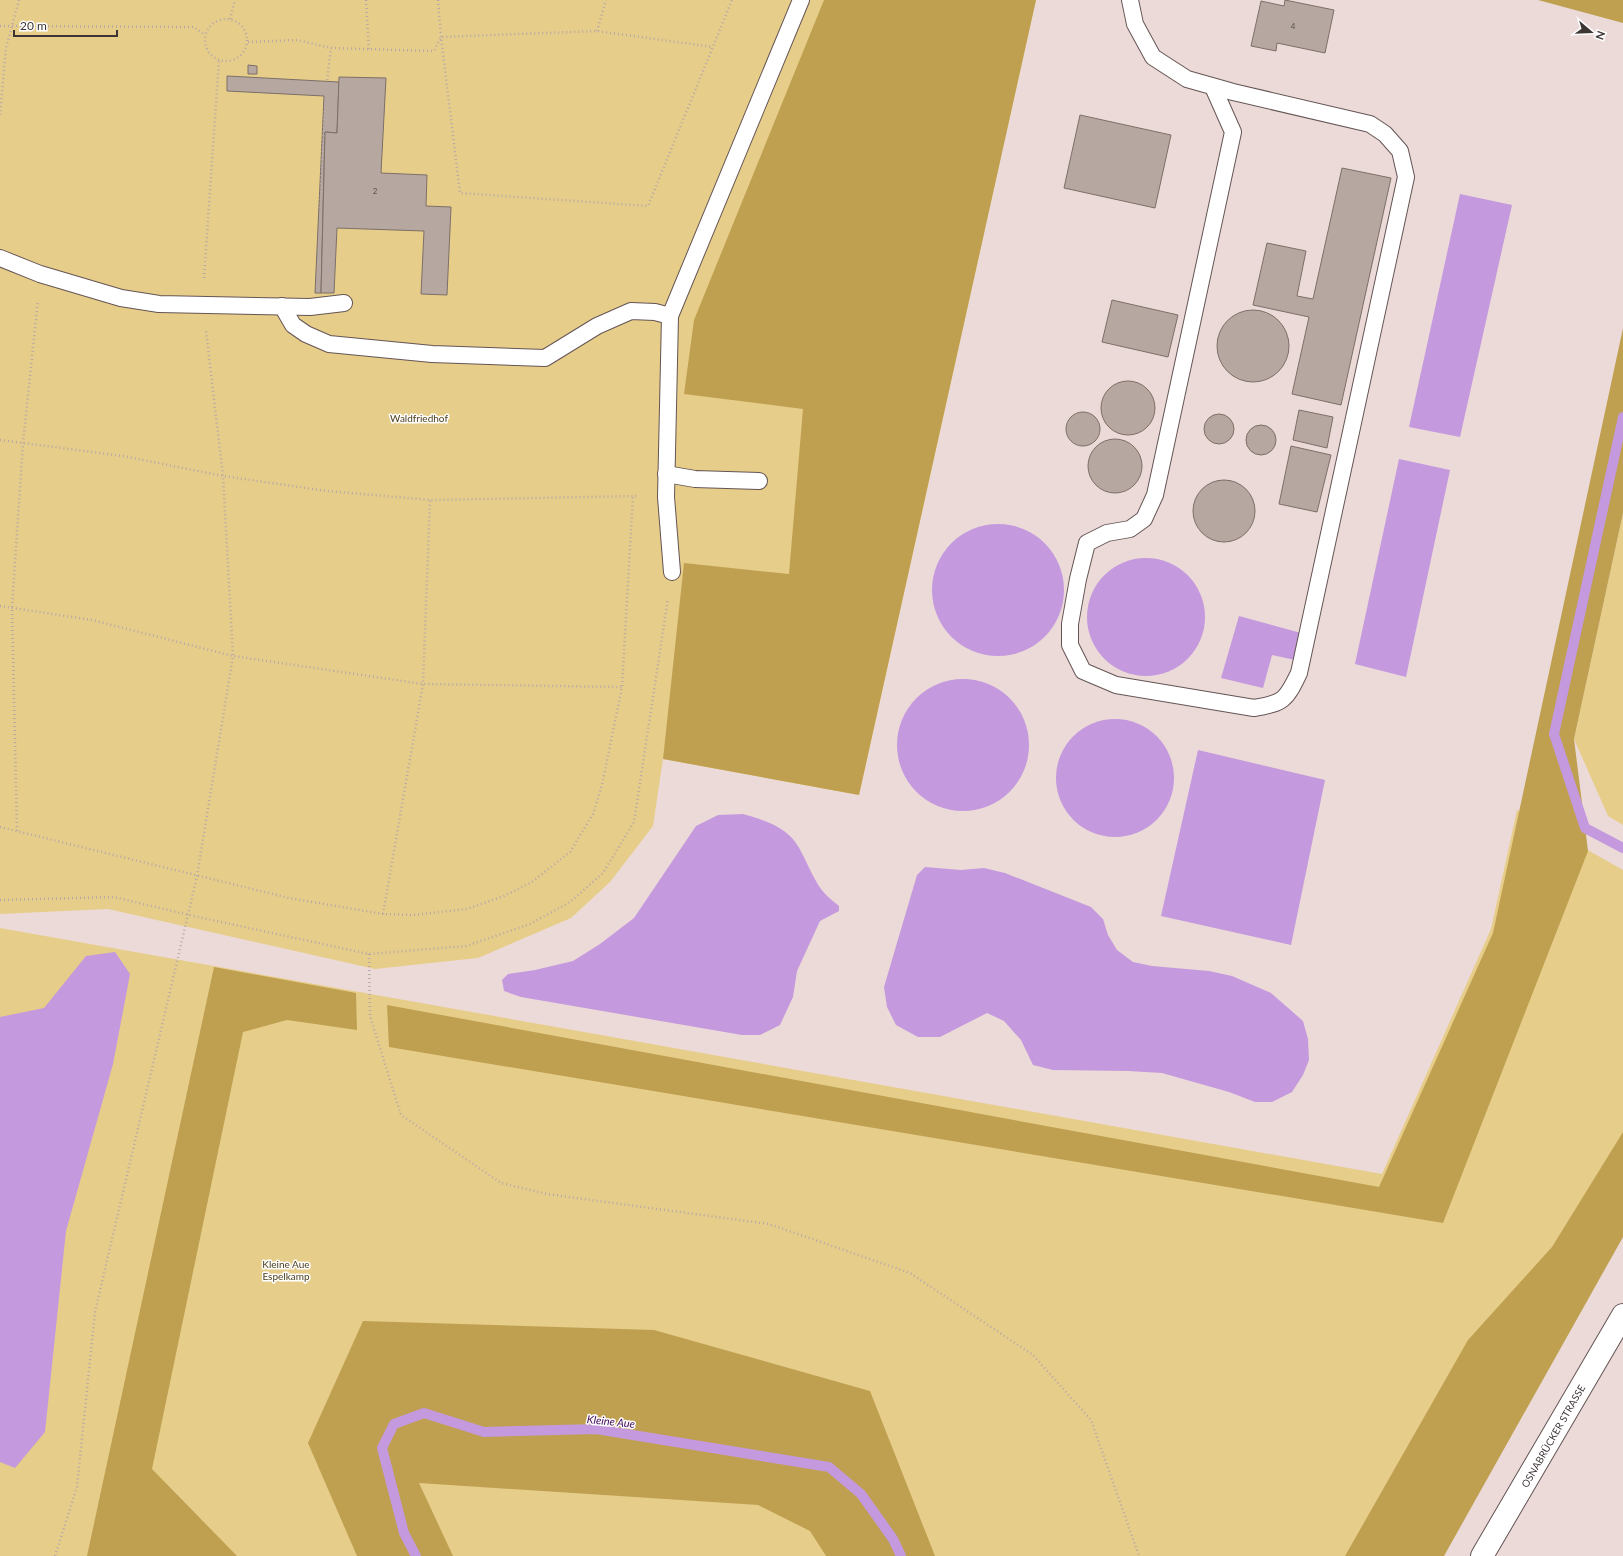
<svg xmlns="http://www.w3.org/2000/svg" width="1623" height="1556" viewBox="0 0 1623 1556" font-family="Lato,sans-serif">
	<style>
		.green { fill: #e7cd8a }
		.forest { fill: #bea050 }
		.water { fill: #c499dd }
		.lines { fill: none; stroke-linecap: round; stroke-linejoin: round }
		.stream { stroke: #c499dd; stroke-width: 10 }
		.building { fill: #b6a8a0; stroke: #7c6f67 }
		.lane-casing { stroke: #645554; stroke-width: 18 }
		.secondary-casing { stroke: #645554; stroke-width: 24 }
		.path { stroke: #b7a8a7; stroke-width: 2.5; stroke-dasharray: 1 3; stroke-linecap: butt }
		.lane { stroke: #fff; stroke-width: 16 }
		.secondary { stroke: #fff; stroke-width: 22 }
		.labels { text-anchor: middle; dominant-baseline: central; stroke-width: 3; stroke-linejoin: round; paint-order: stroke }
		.number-label { font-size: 8px; fill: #5a524f }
		.park-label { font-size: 10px; fill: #493c19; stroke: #fff }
		.street-label { font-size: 10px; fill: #3c3534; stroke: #fff }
		.water-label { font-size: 11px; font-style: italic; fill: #440b5d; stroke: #fff }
	</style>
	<rect width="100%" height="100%" fill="#ecdad9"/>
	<!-- green -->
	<g class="green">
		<polygon points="0,0 1036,0 859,795 663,759 653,826 610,882 571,918 478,958 375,969 108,909 0,914"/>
		<polygon points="1623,513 1623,825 1608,816 1574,739"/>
		<polygon points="1517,810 1623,870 1623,1165 1395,1556 0,1556 0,928 1382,1174 1491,929"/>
	</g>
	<!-- forest -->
	<g class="forest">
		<polygon points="824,0 1036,0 859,795 663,759 684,563 789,574 803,409 684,394 694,320"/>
		<polygon points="1538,0 1623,0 1623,23"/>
		<polygon points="1623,328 1623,513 1574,739 1588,851 1443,1223 389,1047 387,1005 1379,1187 1493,933"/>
		<polygon points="214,967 356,993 357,1030 287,1020 243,1032 152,1469 237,1556 87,1556"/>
		<polygon points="1623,1132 1623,1237 1444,1556 1345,1556 1468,1340 1552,1247"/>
		<polygon points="363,1321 654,1330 870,1391 935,1556 826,1556 810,1531 758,1505 419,1483 453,1556 357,1556 308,1443"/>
	</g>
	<!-- water -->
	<g class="water">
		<polygon points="1460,194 1512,205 1460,437 1409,427"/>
		<polygon points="1399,459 1450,470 1406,677 1355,664"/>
		<circle cx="998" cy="590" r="66"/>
		<circle cx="1146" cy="617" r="59"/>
		<polygon points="1239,616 1301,633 1295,660 1272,655 1263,688 1221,678"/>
		<circle cx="963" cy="745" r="66"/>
		<circle cx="1115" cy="778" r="59"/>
		<polygon points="1198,750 1325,780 1291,945 1161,916"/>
		<path d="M743,814C760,819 779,824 792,838C802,849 808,868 816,881C821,891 830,899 839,906V911L820,921L797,971L793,997L780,1025L760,1035H742L521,997L504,991L502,980L508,974L535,970L573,961L600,944L634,918L696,826L718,815Z"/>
		<polygon points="925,867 961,870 984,868 1005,873 1091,907 1103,919 1108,935 1117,950 1133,962 1152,966 1209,971 1232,976 1271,993 1303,1021 1308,1039 1309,1060 1303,1075 1292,1092 1272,1102 1255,1102 1229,1092 1162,1073 1128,1071 1053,1070 1033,1065 1021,1040 1004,1021 987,1013 940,1037 918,1037 896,1025 887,1007 884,987 917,875"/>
		<polygon points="115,952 130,974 113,1064 66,1231 45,1432 15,1468 0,1462 0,1017 44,1008 86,956"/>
	</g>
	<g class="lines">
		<!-- stream -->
		<g class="stream">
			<polyline points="1623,417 1554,734 1585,828 1623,848"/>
			<polyline points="416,1556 404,1533 382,1448 394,1424 424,1413 484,1432 596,1429 829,1467 861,1494 893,1539 901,1556"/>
		</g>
	</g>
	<!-- building -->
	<g class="building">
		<polygon points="1285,0 1334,10 1325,53 1277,43 1276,51 1251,46 1261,1 1284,6"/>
		<polygon points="248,65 257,66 257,74 248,74"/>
		<polygon points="227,76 339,82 337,133 325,132 321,293 315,293 324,96 227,91"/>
		<polygon points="339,77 386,78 381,173 427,175 426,206 451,207 447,295 421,294 424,231 337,228 334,293 321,293 325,132 337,133"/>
		<polygon points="1080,115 1171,135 1155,208 1064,188"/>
		<polygon points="1342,168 1391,178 1341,405 1292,394 1309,317 1253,305 1267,243 1306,251 1297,296 1313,299"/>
		<polygon points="1112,300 1178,315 1168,357 1102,342"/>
		<circle cx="1253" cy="346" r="36"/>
		<circle cx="1128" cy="408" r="27"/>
		<polygon points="1299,410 1333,417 1327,448 1293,440"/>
		<circle cx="1083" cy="429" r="17"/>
		<circle cx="1219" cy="429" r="15"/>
		<circle cx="1261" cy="440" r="15"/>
		<circle cx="1115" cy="466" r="27"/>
		<polygon points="1291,446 1331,455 1317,512 1279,504"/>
		<circle cx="1224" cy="511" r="31"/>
	</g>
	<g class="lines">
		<!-- lane casing -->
		<g class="lane-casing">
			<g id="lane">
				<path d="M1130,0L1135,24L1153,57L1187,79L1233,92L1370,124L1385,134L1400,151L1406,177L1299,673C1286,700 1284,703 1254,708L1116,685L1083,671L1070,645V624L1078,579L1087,543L1107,533L1130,529L1144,519L1155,495L1233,132L1213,87"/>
				<polyline points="0,258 40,274 121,298 159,304 310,307 344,303"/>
				<polyline points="282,306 293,325 306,334 329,344 432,354 545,358 597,326 631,311 655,312 670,316"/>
				<polyline points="666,474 695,479 759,481"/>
				<polyline points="672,572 666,497 670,316 801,0"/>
			</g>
		</g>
		<!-- secondary casing -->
		<g class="secondary-casing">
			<polyline id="secondary" points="1482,1556 1623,1315"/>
		</g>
		<!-- path -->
		<g class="path">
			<polyline points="366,0 369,50"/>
			<polyline points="438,0 441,37 460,193 648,206 732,0"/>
			<circle cx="226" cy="40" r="21"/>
			<polyline points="230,19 235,0"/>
			<polyline points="0,26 194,27 205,35"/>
			<polyline points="597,31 606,0"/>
			<polyline points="248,42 297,40 331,48 434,51 441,37 597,31 713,47"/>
			<polyline points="0,115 6,48 19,0"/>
			<polyline points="204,278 219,60"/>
			<path d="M319,280C321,203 321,125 331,48"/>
			<polyline points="0,440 123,456 223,476 327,491 430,500 639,496"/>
			<polyline points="0,606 92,620 233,656 423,684 622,687"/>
			<polyline points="0,827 289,898 383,914 413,915 467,909 504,896 532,882 570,852 593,814 602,785 622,687 633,496"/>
			<polyline points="17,831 12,608 23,443 38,300"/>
			<polyline points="0,900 114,897 189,915 369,954 466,946 530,924 570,902 603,873 634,822 668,598"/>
			<polyline points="383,914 423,684 430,500"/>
			<polyline points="369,954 370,1016 401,1115 501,1183 547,1194 769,1224 910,1273 1033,1355 1091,1420 1139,1556"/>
			<polyline points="55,1556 77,1487 95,1312 197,876 233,656 223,476 206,331"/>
		</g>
		<!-- lane -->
		<use href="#lane" class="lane"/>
		<!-- secondary -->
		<use href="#secondary" class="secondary"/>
	</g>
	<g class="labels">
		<!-- number labels -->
		<g class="number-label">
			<text x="1293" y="26">4</text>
			<text x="375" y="191">2</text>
		</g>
		<!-- park labels -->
		<g class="park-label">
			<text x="419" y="418">Waldfriedhof</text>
			<text x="286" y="1264">Kleine Aue<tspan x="286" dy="12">Espelkamp</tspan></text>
		</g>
		<!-- street labels -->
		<g class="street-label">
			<text transform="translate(1553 1436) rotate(-60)">OSNABRÜCKER STRASSE</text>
		</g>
		<!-- water labels -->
		<g class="water-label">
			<text transform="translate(611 1421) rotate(6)">Kleine Aue</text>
		</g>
	</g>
	<!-- north arrow -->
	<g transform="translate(1591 32) rotate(109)" stroke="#ffffff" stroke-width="3" paint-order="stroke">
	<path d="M0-3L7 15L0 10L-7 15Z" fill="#3c3534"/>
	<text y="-6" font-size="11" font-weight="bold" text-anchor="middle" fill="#3c3534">N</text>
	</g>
	<!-- scale -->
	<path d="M14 30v6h103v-6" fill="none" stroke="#3c3534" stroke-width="2"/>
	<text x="20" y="30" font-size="12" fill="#3c3534" stroke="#ffffff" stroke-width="3" paint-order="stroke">20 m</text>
</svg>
